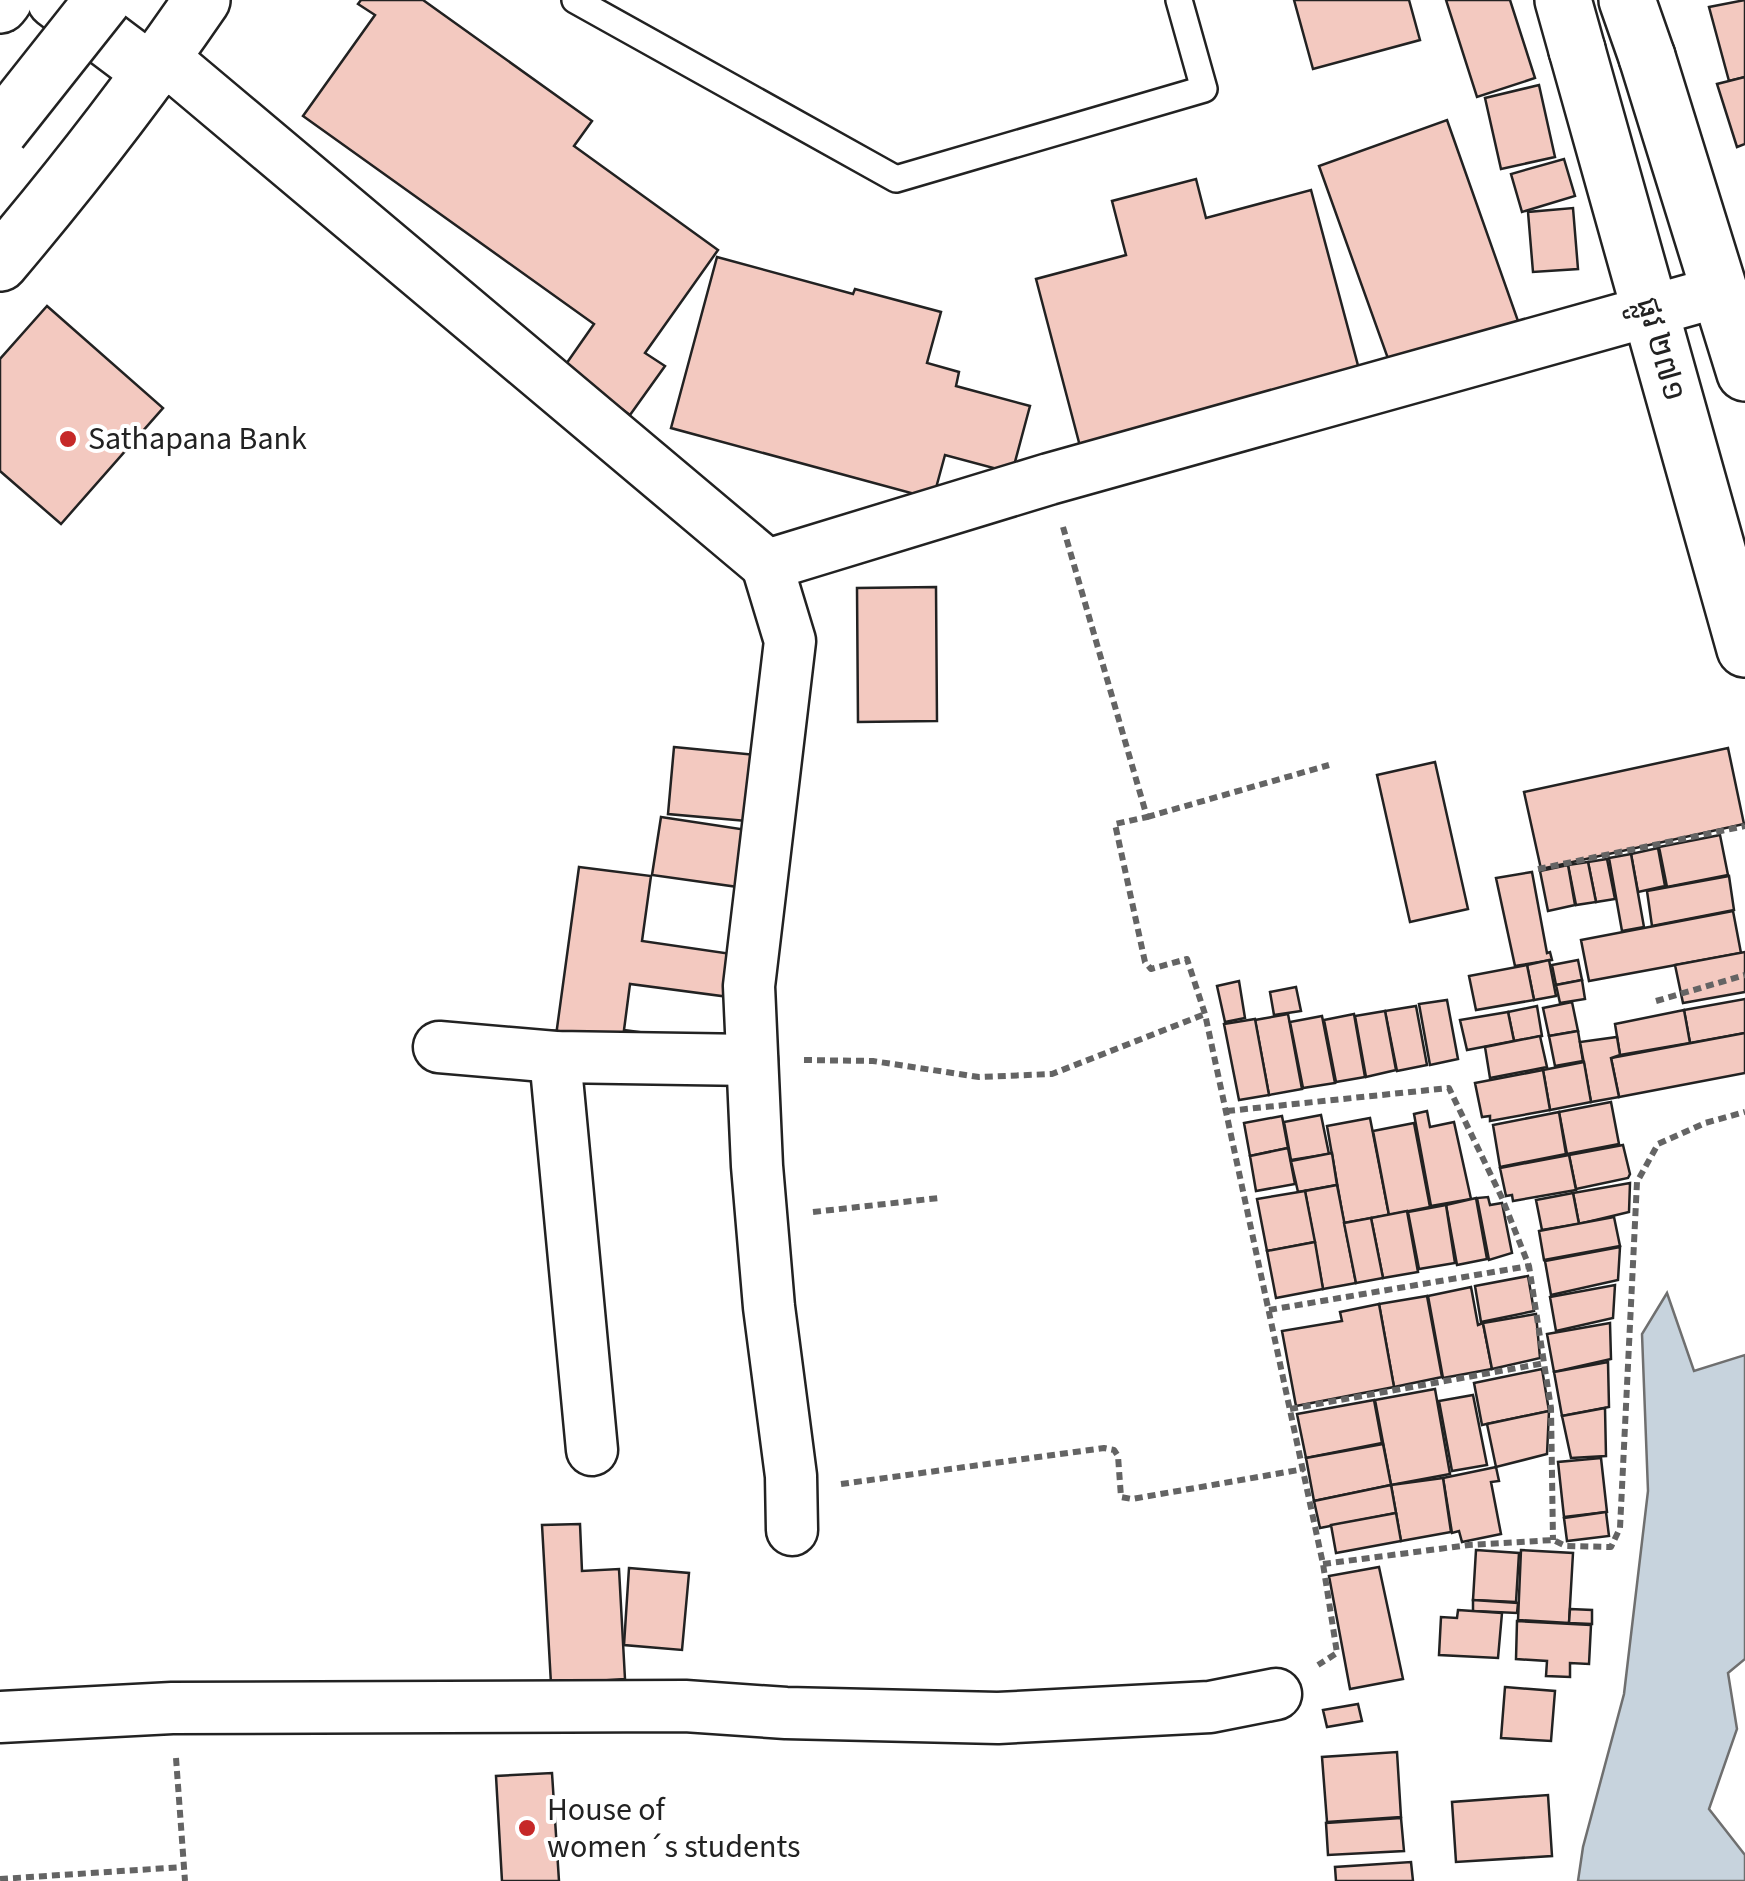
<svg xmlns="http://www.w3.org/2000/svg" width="1745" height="1881" viewBox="0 0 1745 1881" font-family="'Source Sans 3','Noto Sans Khmer',sans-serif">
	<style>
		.water { fill: #c7d3dd; stroke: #6f6f6f; stroke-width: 2.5 }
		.building { fill: #f3c9c0; stroke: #222; stroke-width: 2.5 }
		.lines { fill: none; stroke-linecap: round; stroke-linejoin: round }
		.service-casing { stroke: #222; stroke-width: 30 }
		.minor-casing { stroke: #222; stroke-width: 55 }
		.primary-casing { stroke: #222; stroke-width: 60 }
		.trunk-casing { stroke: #222; stroke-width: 60 }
		.path { stroke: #646464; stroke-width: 6; stroke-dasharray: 8 5; stroke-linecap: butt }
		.service { stroke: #fff; stroke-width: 25 }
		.minor { stroke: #fff; stroke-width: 50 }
		.primary { stroke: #fff; stroke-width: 55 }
		.trunk { stroke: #fff; stroke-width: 55 }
		.trunk-bridge-casing { stroke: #222; stroke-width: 60; stroke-linecap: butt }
		.trunk-bridge { stroke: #fff; stroke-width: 55 }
		.poi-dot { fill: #c62828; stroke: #fff; stroke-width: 4 }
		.labels { text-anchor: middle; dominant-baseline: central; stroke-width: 8; stroke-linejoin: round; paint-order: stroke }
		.street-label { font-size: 32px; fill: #222; stroke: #fff }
		.poi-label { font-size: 32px; fill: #222; stroke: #fff; text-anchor: start }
	</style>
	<rect width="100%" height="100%" fill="#fff"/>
	<!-- water -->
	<polygon class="water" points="1667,1293 1694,1371 1745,1355 1745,1659 1728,1673 1737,1729 1709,1809 1745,1855 1745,1881 1578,1881 1583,1847 1624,1694 1648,1491 1642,1334"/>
	<!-- building -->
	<g class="building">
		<polygon points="361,0 423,0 592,121 574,146 718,250 645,353 665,366 630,415 564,367 594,324 303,116 375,15 358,4"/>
		<polygon points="1294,0 1409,0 1420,40 1313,69"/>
		<polygon points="1446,0 1510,0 1535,78 1477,97"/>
		<polygon points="1745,0 1745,77 1729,81 1709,7"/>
		<polygon points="1745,77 1745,144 1737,147 1717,84"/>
		<polygon points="1539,85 1555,157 1501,169 1485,98"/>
		<polygon points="1447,120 1518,321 1391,367 1319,166"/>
		<polygon points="1564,159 1575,196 1522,212 1511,174"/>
		<polygon points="1196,179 1206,218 1311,190 1360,373 1081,450 1036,279 1126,255 1112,201"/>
		<polygon points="1573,208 1578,269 1533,272 1528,212"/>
		<polygon points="717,257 853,294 855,289 941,312 927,363 959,372 956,386 1030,406 1012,473 945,455 933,499 671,428"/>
		<polygon points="47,306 163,408 61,524 0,471 0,359"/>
		<polygon points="936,587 937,721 858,722 857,588"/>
		<polygon points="674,747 778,757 771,823 668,814"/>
		<polygon points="1728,748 1744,824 1541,869 1524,792"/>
		<polygon points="1435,762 1468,909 1410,922 1377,775"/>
		<polygon points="661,817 747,830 738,887 652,875"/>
		<polygon points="1720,835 1728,875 1667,887 1659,847"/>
		<polygon points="1658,848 1665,886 1638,892 1631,854"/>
		<polygon points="1631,854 1644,927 1622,931 1609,858"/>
		<polygon points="1607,859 1615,899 1596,902 1588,862"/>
		<polygon points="1588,862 1596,902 1576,905 1568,865"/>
		<polygon points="1568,865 1575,905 1548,911 1540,871"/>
		<polygon points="579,867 651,876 642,941 759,958 752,1000 630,984 624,1030 676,1037 555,1043"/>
		<polygon points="1532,872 1547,953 1550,952 1552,960 1515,966 1496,878"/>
		<polygon points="1729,876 1734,910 1652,926 1647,891"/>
		<polygon points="1733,911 1741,953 1589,981 1581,940"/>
		<polygon points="1745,952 1745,992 1683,1003 1675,965"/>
		<polygon points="1549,960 1556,996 1534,1000 1527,965"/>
		<polygon points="1578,960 1582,980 1556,985 1552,965"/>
		<polygon points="1527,965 1534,1000 1476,1010 1469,976"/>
		<polygon points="1582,980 1585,999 1560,1003 1556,985"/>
		<polygon points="1239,981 1245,1018 1225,1022 1217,986"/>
		<polygon points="1296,987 1301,1011 1274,1015 1270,992"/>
		<polygon points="1745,999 1745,1033 1690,1043 1684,1010"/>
		<polygon points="1447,1000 1458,1059 1430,1065 1419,1004"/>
		<polygon points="1572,1002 1578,1031 1549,1036 1543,1008"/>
		<polygon points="1416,1006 1427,1065 1397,1071 1385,1011"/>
		<polygon points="1537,1006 1542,1036 1514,1041 1508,1012"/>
		<polygon points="1684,1010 1690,1043 1620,1055 1615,1024"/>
		<polygon points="1385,1011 1396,1070 1366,1077 1355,1016"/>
		<polygon points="1508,1012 1514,1041 1467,1050 1460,1020"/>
		<polygon points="1288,1014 1302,1089 1269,1095 1255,1020"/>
		<polygon points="1354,1014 1365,1077 1336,1082 1324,1020"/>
		<polygon points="1322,1016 1335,1083 1303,1088 1290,1022"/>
		<polygon points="1255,1019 1269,1095 1239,1100 1224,1024"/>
		<polygon points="1578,1031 1583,1061 1555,1066 1549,1036"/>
		<polygon points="1745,1033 1745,1073 1619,1097 1611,1058"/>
		<polygon points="1540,1036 1547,1067 1490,1078 1485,1047"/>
		<polygon points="1617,1037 1620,1055 1611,1058 1619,1097 1591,1102 1580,1042"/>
		<polygon points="1584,1062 1591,1102 1550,1110 1543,1070"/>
		<polygon points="1543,1070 1550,1110 1490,1121 1490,1116 1482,1117 1475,1083"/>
		<polygon points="1611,1102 1619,1144 1567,1154 1559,1112"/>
		<polygon points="1427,1111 1430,1127 1454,1122 1471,1199 1431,1206 1414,1114"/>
		<polygon points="1559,1112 1566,1154 1500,1167 1493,1125"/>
		<polygon points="1321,1115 1329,1154 1291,1160 1284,1122"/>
		<polygon points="1282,1116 1288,1148 1250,1156 1244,1123"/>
		<polygon points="1370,1118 1389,1215 1344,1223 1327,1126"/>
		<polygon points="1414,1123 1430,1207 1389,1215 1373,1131"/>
		<polygon points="1623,1145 1630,1174 1628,1178 1576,1189 1569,1155"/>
		<polygon points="1288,1148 1295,1184 1256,1191 1250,1156"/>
		<polygon points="1332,1153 1337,1185 1298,1192 1291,1161"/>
		<polygon points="1569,1155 1576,1190 1513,1201 1512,1195 1506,1196 1500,1168"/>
		<polygon points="1630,1183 1629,1212 1579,1224 1573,1193"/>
		<polygon points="1337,1185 1356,1283 1323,1289 1305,1191"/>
		<polygon points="1305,1191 1315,1242 1267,1251 1257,1199"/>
		<polygon points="1573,1193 1579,1224 1542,1230 1536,1200"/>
		<polygon points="1488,1197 1490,1205 1502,1203 1512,1253 1489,1260 1477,1198"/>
		<polygon points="1476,1198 1487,1259 1457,1265 1446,1205"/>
		<polygon points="1446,1205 1455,1263 1419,1269 1408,1212"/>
		<polygon points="1407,1211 1418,1272 1383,1278 1371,1218"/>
		<polygon points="1614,1217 1620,1246 1544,1260 1539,1231"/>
		<polygon points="1371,1218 1383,1278 1356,1283 1344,1223"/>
		<polygon points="1315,1242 1323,1289 1276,1298 1267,1251"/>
		<polygon points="1620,1247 1618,1280 1551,1295 1545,1261"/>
		<polygon points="1528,1276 1534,1311 1481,1322 1475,1286"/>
		<polygon points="1615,1285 1613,1318 1556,1331 1550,1297"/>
		<polygon points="1471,1287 1478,1325 1483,1323 1492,1369 1443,1378 1428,1296"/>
		<polygon points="1427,1296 1442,1377 1394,1387 1379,1304"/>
		<polygon points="1379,1304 1394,1387 1296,1406 1282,1331 1342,1321 1340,1312"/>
		<polygon points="1536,1314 1540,1358 1492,1369 1483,1323"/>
		<polygon points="1610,1323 1611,1359 1554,1372 1547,1334"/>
		<polygon points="1608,1362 1609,1407 1562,1416 1554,1372"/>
		<polygon points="1542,1369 1549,1411 1482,1425 1474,1383"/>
		<polygon points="1435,1389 1450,1474 1391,1485 1375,1400"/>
		<polygon points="1473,1395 1487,1465 1452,1471 1439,1401"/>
		<polygon points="1374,1400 1382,1443 1306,1458 1297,1414"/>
		<polygon points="1605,1408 1606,1456 1571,1458 1562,1416"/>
		<polygon points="1549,1411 1547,1454 1496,1467 1487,1424"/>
		<polygon points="1383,1444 1391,1485 1314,1501 1306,1458"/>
		<polygon points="1601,1458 1607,1512 1564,1517 1558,1462"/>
		<polygon points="1496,1467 1499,1481 1491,1482 1501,1534 1462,1542 1459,1531 1452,1533 1443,1478"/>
		<polygon points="1443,1478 1451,1532 1401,1541 1391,1485"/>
		<polygon points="1391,1485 1396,1513 1320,1528 1314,1501"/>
		<polygon points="1606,1512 1609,1536 1567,1541 1564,1518"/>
		<polygon points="1396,1513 1401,1541 1336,1553 1331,1525"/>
		<polygon points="580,1524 582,1571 619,1569 625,1679 551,1684 542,1525"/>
		<polygon points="1476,1550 1519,1553 1516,1602 1473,1600"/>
		<polygon points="1521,1550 1573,1553 1569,1623 1518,1620"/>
		<polygon points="1379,1567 1403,1679 1350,1689 1329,1576"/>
		<polygon points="629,1568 689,1573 682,1650 624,1645"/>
		<polygon points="1473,1600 1518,1603 1517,1613 1473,1611"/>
		<polygon points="1570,1609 1592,1610 1592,1624 1569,1623"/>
		<polygon points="1458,1610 1502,1613 1498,1658 1439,1655 1441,1617 1457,1618"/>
		<polygon points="1517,1621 1591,1625 1589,1664 1570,1663 1570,1677 1546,1676 1547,1661 1516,1659"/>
		<polygon points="1505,1687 1555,1691 1551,1741 1501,1738"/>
		<polygon points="1358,1704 1362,1721 1327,1727 1323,1710"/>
		<polygon points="1397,1752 1401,1817 1327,1822 1322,1757"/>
		<polygon points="552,1773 559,1881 502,1881 496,1776"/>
		<polygon points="1548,1795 1552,1856 1456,1862 1452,1802"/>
		<polygon points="1401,1818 1404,1851 1328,1855 1326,1823"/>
		<polygon points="1411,1862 1413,1881 1336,1881 1335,1867"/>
	</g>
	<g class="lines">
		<!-- service casing -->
		<g class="service-casing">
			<polyline id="service" points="575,0 896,179 1204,89 1179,0"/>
		</g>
		<!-- minor casing -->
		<g class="minor-casing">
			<g id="minor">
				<polyline points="163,57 767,565 1049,479 1718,292"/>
				<polyline points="767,565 790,641 749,986 757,1166 769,1307 791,1476 792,1530"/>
				<polyline points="439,1047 555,1057 752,1060"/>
				<polyline points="555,1057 592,1450"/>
				<polyline points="0,1717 172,1708 685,1706 786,1713 998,1718 1210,1707 1276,1694"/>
			</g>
		</g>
		<!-- primary casing -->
		<g class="primary-casing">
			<g id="primary">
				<polyline points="1577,50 1745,649"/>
				<polyline points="1647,57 1745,373"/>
			</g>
		</g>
		<!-- trunk casing -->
		<g class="trunk-casing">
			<g id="trunk">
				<polyline points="55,0 152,73"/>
				<polyline points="1563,0 1577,50"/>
				<polyline points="1627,0 1647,57"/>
				<polyline points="0,5 4,0"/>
				<path d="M0,263C72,178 139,92 202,0"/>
			</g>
		</g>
		<!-- path -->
		<g class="path">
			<polyline points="1063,527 1147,817 1115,824 1145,962 1151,969 1187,959 1205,1014 1323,1564 1337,1653 1318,1665"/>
			<polyline points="1147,817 1329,765"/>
			<polyline points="1538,869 1745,826"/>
			<polyline points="1656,1001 1745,975"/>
			<polyline points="804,1060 873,1061 979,1077 1052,1074 1205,1014"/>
			<polyline points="1227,1111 1449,1088 1502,1198 1529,1266 1551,1408 1553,1540"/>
			<polyline points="813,1212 939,1198"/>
			<polyline points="1269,1310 1529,1266"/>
			<polyline points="1290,1409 1545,1363"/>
			<polyline points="841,1484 1104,1448 1114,1450 1118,1456 1121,1497 1132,1499 1304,1469"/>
			<polyline points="1323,1564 1469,1545 1553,1540 1566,1546 1611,1547 1620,1528 1637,1182 1658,1144 1705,1123 1745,1112"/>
			<polyline points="176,1758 185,1881"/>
			<polyline points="0,1879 183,1867"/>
		</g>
		<!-- service -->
		<use href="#service" class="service"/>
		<!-- minor -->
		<use href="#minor" class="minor"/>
		<!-- primary -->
		<use href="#primary" class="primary"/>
		<!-- trunk -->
		<use href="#trunk" class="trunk"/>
		<!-- trunk-bridge casing -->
		<g class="trunk-bridge-casing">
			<polyline id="trunk-bridge" points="0,130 103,0"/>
		</g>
		<!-- trunk-bridge -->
		<use href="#trunk-bridge" class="trunk-bridge"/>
	</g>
	<!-- markers -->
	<g class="poi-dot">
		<circle cx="68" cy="439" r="10"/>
		<circle cx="527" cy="1828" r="10"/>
	</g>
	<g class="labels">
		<!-- street labels -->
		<g class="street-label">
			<text transform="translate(1661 349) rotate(74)">ផ្លូវ ២៧១</text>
		</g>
		<!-- poi labels -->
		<g class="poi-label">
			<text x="88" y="439">Sathapana Bank</text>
			<text x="547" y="1810">House of<tspan x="547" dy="37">women´s students</tspan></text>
		</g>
	</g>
</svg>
